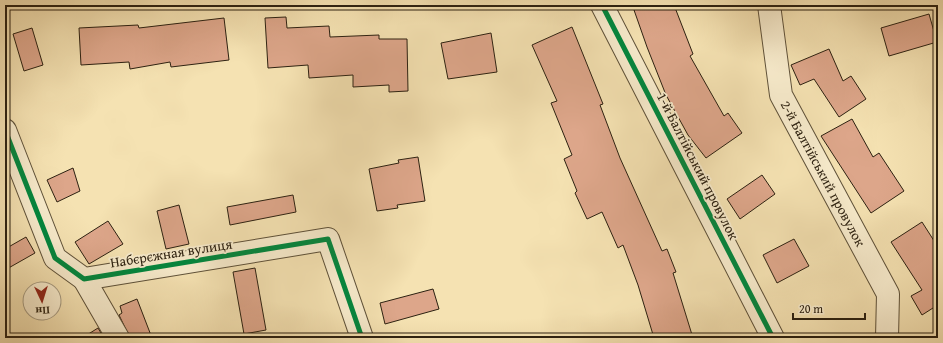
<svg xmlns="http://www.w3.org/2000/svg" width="943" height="343" viewBox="0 0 943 343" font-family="'Gentium Book Plus',serif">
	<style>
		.building { fill: #dda68a; stroke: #2c2111 }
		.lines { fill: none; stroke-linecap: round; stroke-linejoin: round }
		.minor-casing { stroke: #5e5139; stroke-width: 24 }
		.minor { stroke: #f8eccd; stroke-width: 22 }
		.cycleway-casing { stroke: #f8eccd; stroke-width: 8 }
		.cycleway { stroke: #00873e; stroke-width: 5 }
		.labels { text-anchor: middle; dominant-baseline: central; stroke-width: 3.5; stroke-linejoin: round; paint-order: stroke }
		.street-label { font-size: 14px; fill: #2c2111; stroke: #f8eccd }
	</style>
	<rect width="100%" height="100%" fill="#f5e2b2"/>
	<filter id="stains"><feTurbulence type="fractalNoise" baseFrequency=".005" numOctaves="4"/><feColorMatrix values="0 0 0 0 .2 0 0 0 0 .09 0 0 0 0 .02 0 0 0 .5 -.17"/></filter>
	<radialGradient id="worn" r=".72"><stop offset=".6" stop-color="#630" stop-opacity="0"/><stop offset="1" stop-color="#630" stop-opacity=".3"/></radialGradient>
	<!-- building -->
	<g class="building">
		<polygon points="647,5 674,5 693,54 690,56 724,116 728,113 742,133 706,158 688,135 666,95 647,47 634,10"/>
		<polygon points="929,14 937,42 889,56 881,28"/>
		<polygon points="286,17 287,28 329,26 330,37 379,35 379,39 407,39 408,91 389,92 389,85 353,87 353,75 309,78 308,65 268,68 265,18"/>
		<polygon points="224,18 229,60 171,67 170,62 130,69 129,62 81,65 79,28 138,25 139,28"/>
		<polygon points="572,27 603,104 600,105 620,158 662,251 667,249 676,272 673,273 693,338 654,338 638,285 623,245 618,248 602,212 587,219 575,193 577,191 564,159 572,155 551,103 557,101 532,45"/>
		<polygon points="32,28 43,65 24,71 13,34"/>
		<polygon points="491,33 497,72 448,79 441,43"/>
		<polygon points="829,49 843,81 851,76 866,99 839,117 814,79 800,85 791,65"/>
		<polygon points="852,119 873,157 879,153 904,191 871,213 821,136"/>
		<polygon points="418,157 425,201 397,205 398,208 377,211 369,169 399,163 398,160"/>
		<polygon points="73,168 80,191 57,202 47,180"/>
		<polygon points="762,175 775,194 740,219 727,199"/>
		<polygon points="293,195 296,212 230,225 227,207"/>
		<polygon points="179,205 189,244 166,249 157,211"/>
		<polygon points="108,221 123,244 89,264 75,242"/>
		<polygon points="922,222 938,247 938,316 933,308 922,315 911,296 922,290 891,242"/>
		<polygon points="26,237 35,253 5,270 5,249"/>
		<polygon points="794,239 809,266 777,283 763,255"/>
		<polygon points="255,268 266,330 244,334 233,272"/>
		<polygon points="433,289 439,309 385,324 380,303"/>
		<polygon points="137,299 152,338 130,338 119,315 122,313 120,306"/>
		<polygon points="98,328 104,338 82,338"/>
	</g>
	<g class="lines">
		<!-- minor casing -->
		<g class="minor-casing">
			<g id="minor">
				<polyline points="602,5 773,338"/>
				<path id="s1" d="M769,5L781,95L888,294L887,338"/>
				<polyline points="5,130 55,258 84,279 328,239 362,338"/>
				<polyline points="84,279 118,338"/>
			</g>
		</g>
		<!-- minor -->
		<use href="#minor" class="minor"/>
		<!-- cycleway casing -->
		<g class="cycleway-casing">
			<g id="cycleway">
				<polyline points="602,5 773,338"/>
				<polyline points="5,130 55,258 84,279 328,239 362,338"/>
			</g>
		</g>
		<!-- cycleway -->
		<use href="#cycleway" class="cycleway"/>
	</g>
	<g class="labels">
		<!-- street labels -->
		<g class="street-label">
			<text transform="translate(698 166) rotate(63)">1-й Балтійський провулок</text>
			<text stroke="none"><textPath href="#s1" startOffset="180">2-й Балтійський провулок</textPath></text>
			<text transform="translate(171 253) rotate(-9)">Набєрєжная вулиця</text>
		</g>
	</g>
	<!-- margin -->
	<rect width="943" height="343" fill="none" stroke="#f5e2b2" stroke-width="20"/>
	<rect x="6" y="6" width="931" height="331" fill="none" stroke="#2c2111" stroke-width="2"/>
	<rect x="10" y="10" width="923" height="323" fill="none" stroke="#2c2111"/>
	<!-- north arrow -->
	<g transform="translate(42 301) rotate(176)"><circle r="19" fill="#f8eccd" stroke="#a69b82"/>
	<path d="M0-3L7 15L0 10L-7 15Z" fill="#8f2418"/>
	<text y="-6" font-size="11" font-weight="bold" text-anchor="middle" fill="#2c2111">Пн</text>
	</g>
	<!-- scale -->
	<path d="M793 313v6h72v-6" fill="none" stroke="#2c2111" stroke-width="2"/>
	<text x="799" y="313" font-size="12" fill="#2c2111" stroke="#f8eccd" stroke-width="3" paint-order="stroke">20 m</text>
	<rect width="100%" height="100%" filter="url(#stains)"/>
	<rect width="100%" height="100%" fill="url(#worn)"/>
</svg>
